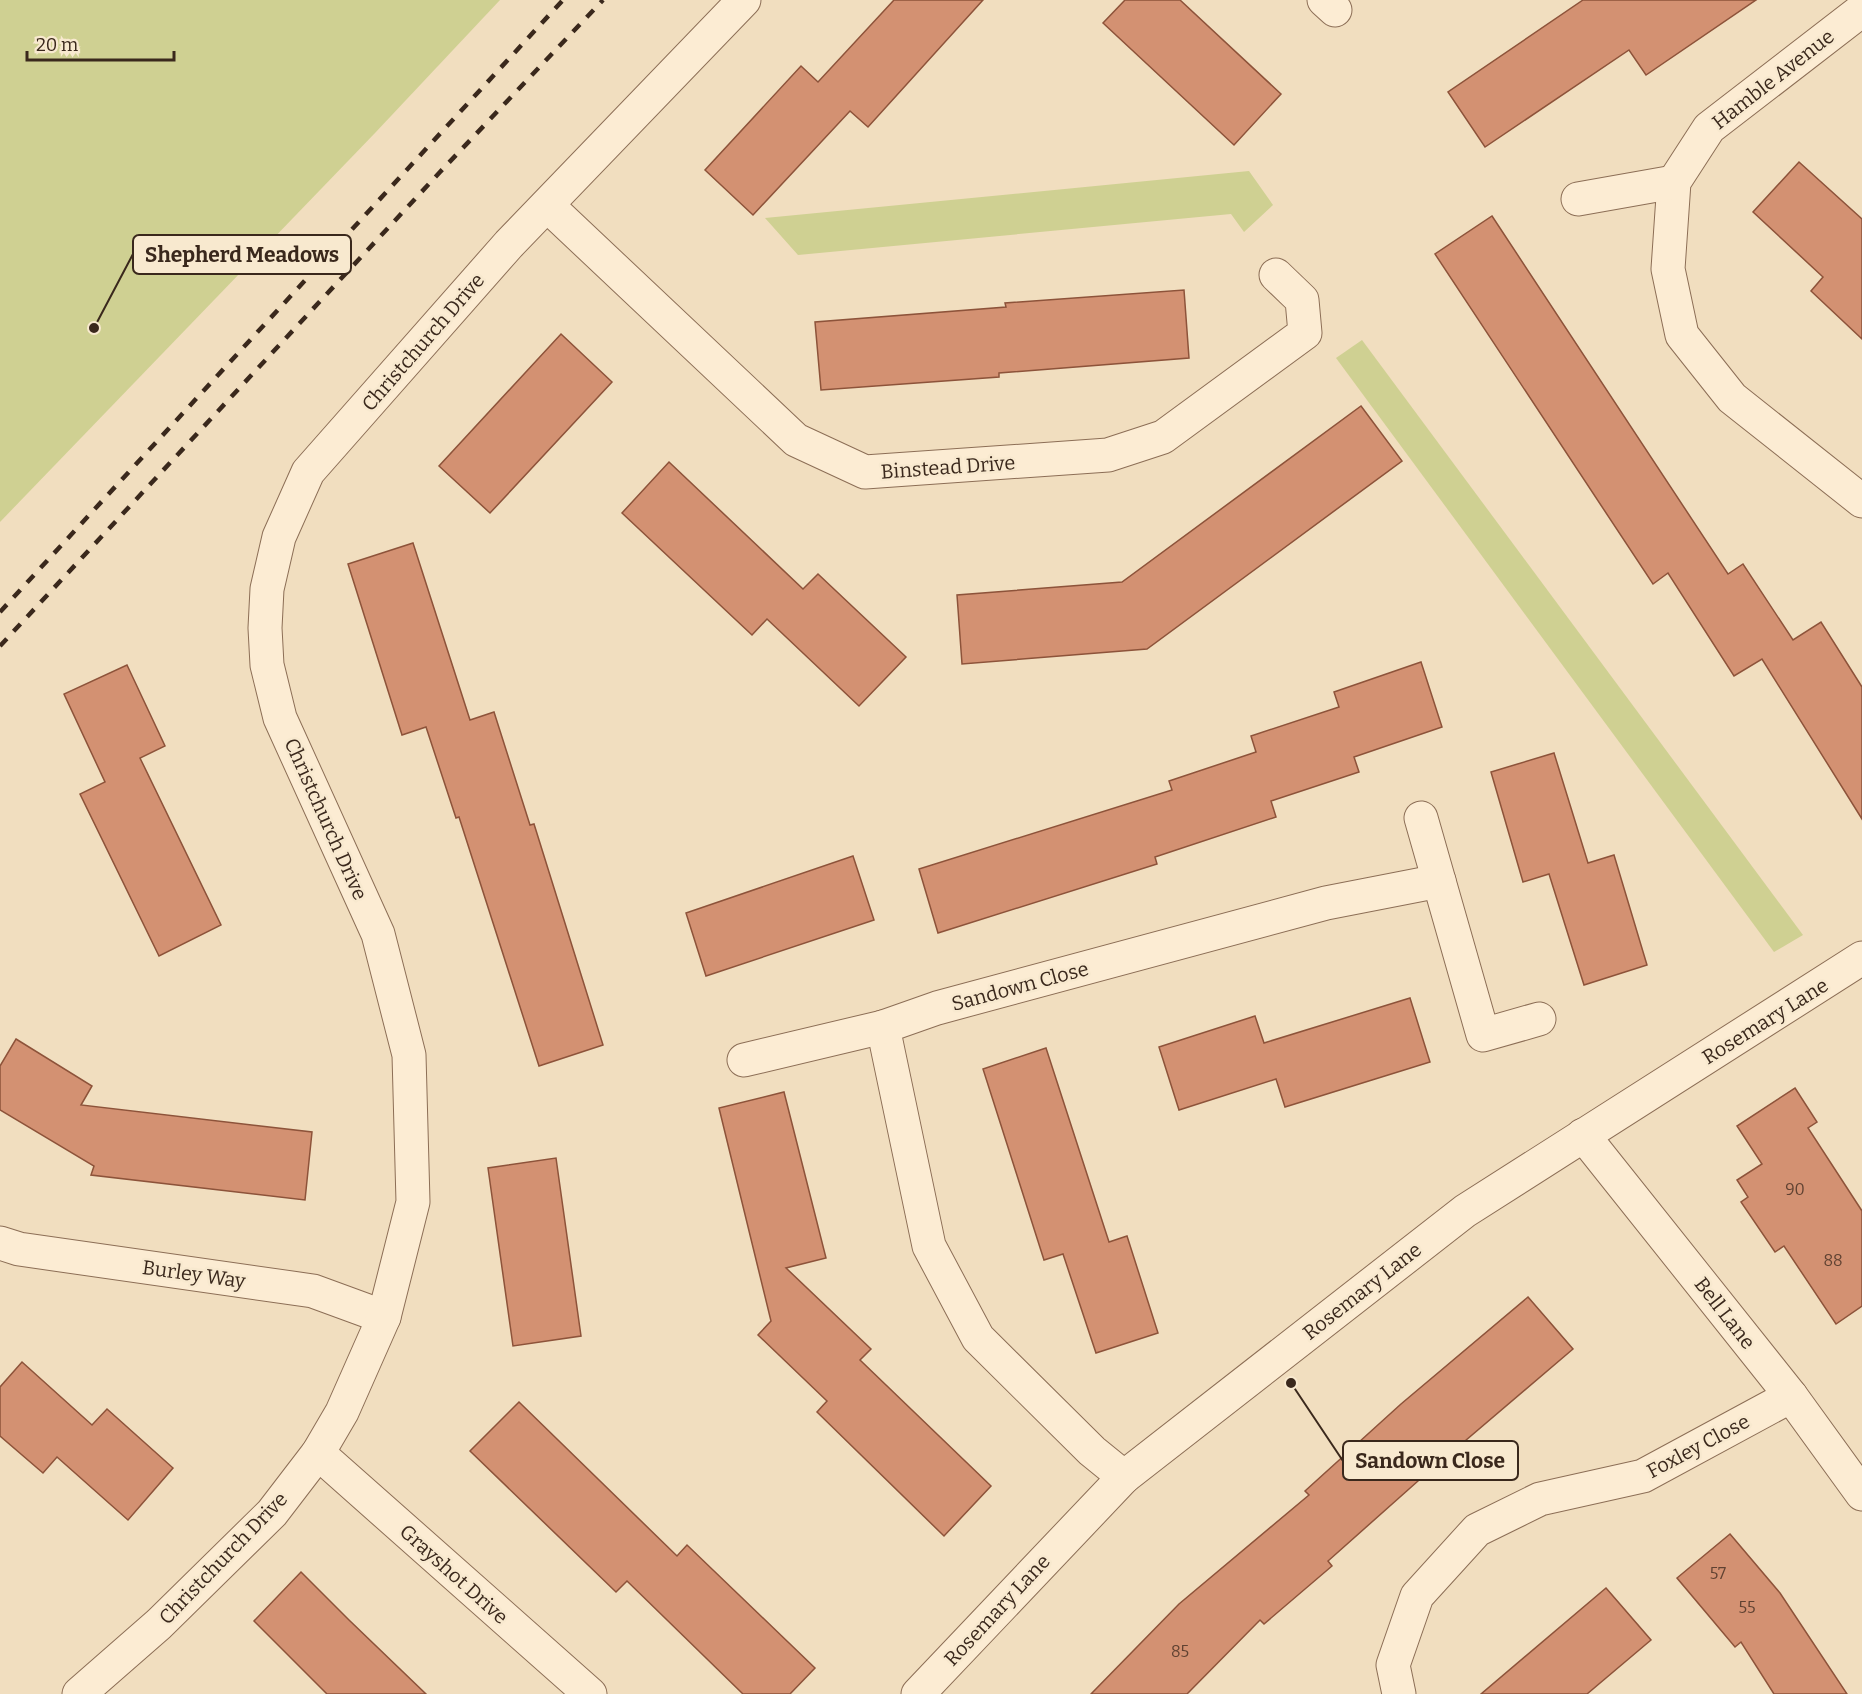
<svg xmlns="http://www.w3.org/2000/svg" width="1862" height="1694" viewBox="0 0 1862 1694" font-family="Bitter,serif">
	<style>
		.green { fill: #cfd092 }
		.building { fill: #d39172; stroke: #8d533a; stroke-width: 1.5 }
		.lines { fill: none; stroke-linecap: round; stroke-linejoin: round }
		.minor-casing { stroke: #8c6e56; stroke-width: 35 }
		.minor { stroke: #fcecd3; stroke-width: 33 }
		.rail { stroke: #3a281c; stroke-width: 4.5; stroke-dasharray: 10 10; stroke-linecap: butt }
		.labels { text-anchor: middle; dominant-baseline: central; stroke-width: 5; stroke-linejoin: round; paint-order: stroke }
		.number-label { font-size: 16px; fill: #604232 }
		.street-label { font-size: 20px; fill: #3a281c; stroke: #f8e9cf }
		.leader { fill: none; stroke: #3a281c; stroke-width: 2 }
		.callout-dot { fill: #3a281c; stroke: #f8e9cf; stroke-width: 2 }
		.callout { fill: #f8e9cf; stroke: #3a281c; stroke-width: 2 }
		.callout-label { font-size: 21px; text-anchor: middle; font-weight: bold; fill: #3a281c }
	</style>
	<rect width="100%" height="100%" fill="#f1debf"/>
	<!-- green -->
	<g class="green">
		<polygon points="0,0 500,0 375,133 0,522"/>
		<polygon points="1249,171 1273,205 1244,232 1231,214 798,255 765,218"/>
		<polygon points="1362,340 1803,935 1774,952 1336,358"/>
	</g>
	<!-- building -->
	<g class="building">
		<polygon points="894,0 983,0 868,127 850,111 753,215 705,170 801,66 818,82"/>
		<polygon points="1125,0 1180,0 1281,94 1234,145 1103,23"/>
		<polygon points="1583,0 1756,0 1646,75 1629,50 1485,147 1448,92"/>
		<polygon points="1799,162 1862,219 1862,339 1811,291 1823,277 1753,212"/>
		<polygon points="1492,216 1728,574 1743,564 1793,640 1821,622 1862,687 1862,819 1762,659 1734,676 1668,573 1653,584 1435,254"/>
		<polygon points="1184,290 1189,358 999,373 999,377 821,390 815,322 1006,307 1005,303"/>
		<polygon points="561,334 612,382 490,513 439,466"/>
		<polygon points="1361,406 1402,461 1147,649 962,664 957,595 1122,582"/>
		<polygon points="669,462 803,589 818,574 906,657 859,706 767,619 752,635 622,513"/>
		<polygon points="413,543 470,720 494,712 530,825 534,824 603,1045 539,1066 459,817 456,818 426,727 402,735 348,564"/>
		<polygon points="1421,662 1442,727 1354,757 1359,772 1271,801 1276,817 1155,857 1157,864 938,933 919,869 1172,790 1169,781 1256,752 1251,736 1339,707 1334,692"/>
		<polygon points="127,665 165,746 140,758 221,925 159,956 80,794 105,782 64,694"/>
		<polygon points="1554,753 1588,863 1614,855 1647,965 1584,985 1549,874 1523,882 1491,772"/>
		<polygon points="853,856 874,920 706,976 686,913"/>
		<polygon points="1410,998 1430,1062 1285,1107 1276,1079 1179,1110 1159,1047 1255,1016 1264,1043"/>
		<polygon points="16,1039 92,1086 81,1105 312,1132 305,1200 91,1175 94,1166 0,1110 0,1066"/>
		<polygon points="1046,1048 1109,1242 1127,1236 1158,1333 1096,1353 1063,1254 1044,1260 983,1069"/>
		<polygon points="1795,1088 1817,1122 1808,1128 1862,1211 1862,1306 1836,1324 1784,1246 1775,1252 1741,1202 1748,1197 1737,1180 1762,1164 1737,1126"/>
		<polygon points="784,1092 826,1258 786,1268 871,1349 860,1360 991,1486 944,1536 817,1412 827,1401 758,1335 771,1321 719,1108"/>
		<polygon points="556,1158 581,1336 513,1346 488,1168"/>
		<polygon points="1528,1297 1573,1349 1418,1481 1328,1561 1332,1566 1264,1624 1260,1620 1187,1694 1091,1694 1179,1604 1309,1495 1305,1491 1401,1404"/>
		<polygon points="22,1362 92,1425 107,1409 173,1468 128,1520 57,1457 43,1473 0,1436 0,1387"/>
		<polygon points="519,1402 677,1556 687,1545 815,1668 790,1694 743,1694 627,1581 616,1592 470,1451"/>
		<polygon points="1730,1534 1780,1593 1847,1694 1774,1694 1741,1642 1735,1647 1677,1578"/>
		<polygon points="301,1572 349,1620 426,1694 327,1694 254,1621"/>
		<polygon points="1606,1588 1651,1640 1587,1694 1481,1694"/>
	</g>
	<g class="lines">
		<!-- minor casing -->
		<g class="minor-casing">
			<g id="minor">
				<polyline points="1324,0 1335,10"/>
				<polyline points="1862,10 1709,128 1674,182 1668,269 1682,335 1732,398 1862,501"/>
				<polyline points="1578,199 1674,182"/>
				<polyline points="548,206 796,440 865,472 1108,455 1163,437 1305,333 1302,300 1276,275"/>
				<polyline points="1421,818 1483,1035 1539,1019"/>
				<polyline points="883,1027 929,1246 978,1338 1092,1451 1124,1477"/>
				<polyline points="744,1060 883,1027 937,1008 1326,903 1439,881"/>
				<polyline points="1583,1135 1791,1396 1862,1494"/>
				<polyline points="0,1243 19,1249 313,1291 384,1317"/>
				<polyline points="318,1453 590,1694"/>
				<polyline points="79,1694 159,1624 272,1513 318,1453 342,1412 384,1317 413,1202 409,1055 378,934 280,718 267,665 265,628 267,589 279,537 308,472 509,244 744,0"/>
				<polyline points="918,1694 1124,1477 1465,1211 1862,958"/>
				<polyline points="1399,1694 1393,1665 1417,1596 1477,1530 1540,1499 1643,1476 1791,1396"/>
			</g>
		</g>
		<!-- minor -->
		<use href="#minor" class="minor"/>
		<!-- rail -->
		<g class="rail">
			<polyline points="0,612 563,0"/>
			<polyline points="0,646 440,172 603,0"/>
		</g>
	</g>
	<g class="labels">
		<!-- number labels -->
		<g class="number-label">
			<text x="1795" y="1189">90</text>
			<text x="1833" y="1260">88</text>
			<text x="1718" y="1573">57</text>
			<text x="1747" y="1607">55</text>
			<text x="1180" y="1651">85</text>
		</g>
		<!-- street labels -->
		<g class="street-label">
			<text transform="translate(1773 79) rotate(-38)">Hamble Avenue</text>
			<text transform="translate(423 342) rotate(-49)">Christchurch Drive</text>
			<text transform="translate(948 467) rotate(-4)">Binstead Drive</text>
			<text transform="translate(326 819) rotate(66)">Christchurch Drive</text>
			<text transform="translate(1020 986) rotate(-15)">Sandown Close</text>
			<text transform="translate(1765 1021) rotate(-32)">Rosemary Lane</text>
			<text transform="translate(194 1274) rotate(8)">Burley Way</text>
			<text transform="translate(1362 1291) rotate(-38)">Rosemary Lane</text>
			<text transform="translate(1725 1313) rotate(52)">Bell Lane</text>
			<text transform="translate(1698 1446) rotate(-28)">Foxley Close</text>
			<text transform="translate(223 1558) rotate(-46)">Christchurch Drive</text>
			<text transform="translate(454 1574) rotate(42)">Grayshot Drive</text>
			<text transform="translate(997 1610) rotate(-47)">Rosemary Lane</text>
		</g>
	</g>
	<!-- callouts -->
	<path class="leader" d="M94 328L133 254M1291 1383L1343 1461"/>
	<g class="callout-dot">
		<circle cx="94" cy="328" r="6"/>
		<circle cx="1291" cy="1383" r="6"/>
	</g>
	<g class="callout">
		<rect x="133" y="235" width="218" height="39" rx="6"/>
		<rect x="1343" y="1441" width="175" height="39" rx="6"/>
	</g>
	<g class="callout-label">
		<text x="242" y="262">Shepherd Meadows</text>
		<text x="1430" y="1468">Sandown Close</text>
	</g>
	<!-- scale -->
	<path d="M27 51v9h147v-9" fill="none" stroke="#3a281c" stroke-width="3"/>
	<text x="36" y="51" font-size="18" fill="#3a281c" stroke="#f8e9cf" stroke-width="4.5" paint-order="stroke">20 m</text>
</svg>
